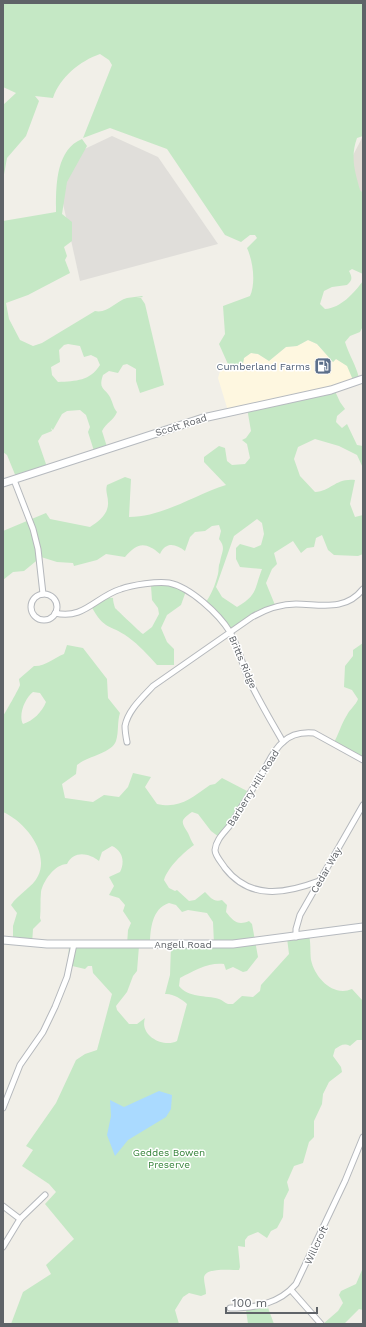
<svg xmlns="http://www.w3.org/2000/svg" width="366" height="1327" viewBox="0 0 366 1327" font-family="'Work Sans',sans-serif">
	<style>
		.commercial { fill: #fef7e0 }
		.industrial { fill: #e0deda }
		.education { fill: #e1ded6 }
		.green { fill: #c5e8c5; fill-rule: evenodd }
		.water { fill: #aadaff }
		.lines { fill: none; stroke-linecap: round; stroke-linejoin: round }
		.street-casing { stroke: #b5b8bc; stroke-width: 7 }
		.secondary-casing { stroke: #b6babf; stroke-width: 9 }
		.street { stroke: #fff; stroke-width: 5 }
		.secondary { stroke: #fff; stroke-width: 7 }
		.labels { text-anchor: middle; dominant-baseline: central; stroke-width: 3; stroke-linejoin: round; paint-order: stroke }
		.service-label { font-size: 10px; fill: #4e5e75; stroke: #fff; text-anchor: end }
		.street-label { font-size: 10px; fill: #5f6368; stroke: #fff }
		.park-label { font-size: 10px; fill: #348238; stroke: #fff }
	</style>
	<rect width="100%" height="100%" fill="#f1efe8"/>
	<!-- commercial -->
	<polygon class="commercial" points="308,340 317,344 333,362 336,359 348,366 354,382 228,411 218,378 221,368 227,363 231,370 242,369 244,358 251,353 258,354 269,361 286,347 297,346"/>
	<!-- industrial -->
	<polygon class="industrial" points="112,136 158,157 218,244 80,281 62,199 72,155"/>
	<!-- education -->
	<polygon class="education" points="363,136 363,195 357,186 348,165"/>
	<!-- green -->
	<g class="green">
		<path d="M3,3H363V136L357,138C350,157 355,172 360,190L363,193V274L352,269L349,271C352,277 353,280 347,285L332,287L324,291L320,304L325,309C341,308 354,293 363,281V326L360,332L350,336L345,342C349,355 356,365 359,378L353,380L347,366L336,359L333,362L317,344L308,340L297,346L286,347L269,361L258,354L251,353L244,358L242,369L231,371L219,344L225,334L223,306L250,296C256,283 253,261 247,248L257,238L255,235H250L241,242L225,235L167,149L110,128L83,138L112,65L109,60L100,54C80,61 60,77 53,98L35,96L39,101L26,136L7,158L3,180V105L16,93L3,87Z"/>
		<path d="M82,139L87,146L67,182L62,214L72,222V241L64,247L67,256L65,260L70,273L28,295L6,303L9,319L20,340L33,346L42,343L95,311C107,314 116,301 127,298C132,297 137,297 142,296L143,297L136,298H141L145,304L164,385L140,393L136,381V369L127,364L123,365L118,373L109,371L103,375C98,390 105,388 110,397C113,403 113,407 117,412C114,420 106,423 102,431L107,447L94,451L88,432L90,427L86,415L80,410L67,411L62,414L53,430L51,428L52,431L42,435L38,441L47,467L16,477L7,455L3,452V221L56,212C56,188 55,150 82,139ZM68,344L80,346L84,357L91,355L97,358L100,365C90,381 76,381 58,382L52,375L51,367L60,362L59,350L64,345Z"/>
		<path d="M334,389L340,402L345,409L337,416L336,422L342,428L347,424L357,445L363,446V468L357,455L339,446L315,439L298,447L294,459L300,476L315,492C332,491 335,478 355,480L350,504L355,517L363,515V554L358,556L334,555L328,550L322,535L316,538L314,547L307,548L301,553L293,541L274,553L277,564L272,569L266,583L275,605L228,633L204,605C211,595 215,586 218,574C219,570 218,566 220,562C222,551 226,548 219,539L221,531L219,525L212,526L205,531L195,532L190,537L185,551C176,544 166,541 160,554C145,541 137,543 125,557L106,554L97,560L74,566L73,563L57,562L41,557L24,571L13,572L3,580V531L46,513L50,519L90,527C98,522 109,514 108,502C108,496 105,491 107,485L125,477L131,479L129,517C163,517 194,495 226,485L204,462V457L219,446L225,448L227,461L232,465L245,464L250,458L247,444L242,440L246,438L251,431L247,408ZM257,519L262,523L264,534L261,545L254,548L240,544L236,548V559L240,567L262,569C254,590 258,594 237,607L222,597L216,587L234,536Z"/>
		<path d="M165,584L186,591L181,605L167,615L161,628L167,642L174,649V665H157C148,655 139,645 128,637C108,623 105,631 91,606L105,597L113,598C113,601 114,605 115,608C116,609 141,633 143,634L152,627L159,614L158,608L152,600L151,586Z"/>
		<path d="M363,643V763L333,744C339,734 341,724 347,715C350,709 356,705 358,699L352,690L344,687L345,666L353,656V650Z"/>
		<path d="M67,645L83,648L107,679L108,698L120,713C117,722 119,732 116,741C112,753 88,756 77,765L76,774L62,784L65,798L93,802L104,795L119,797L128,787L133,773L151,777L145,787L157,804C180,809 191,798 210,785L215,784L222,778L249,792L250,794L219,837L211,831L198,814L192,812C181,820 180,821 188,833C190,837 191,841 194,845C183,853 168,867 164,880L169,888L175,891L177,890L189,901L195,900L205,892C210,897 214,903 222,900L227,905L226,912C233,921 238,926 249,921L252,924L258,957L247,971L243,972L233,967L226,970L224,964C209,962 193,971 180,978L179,986C188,998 206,995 219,999C222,1000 225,1003 228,1004H233L242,996L253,997L260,991L261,985L289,954L287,938L309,935C311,944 310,952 311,960C315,978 333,997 352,989L363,1001V1040H357L350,1046C344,1043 341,1045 335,1049L333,1056L341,1067L342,1072L329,1082L323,1094L322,1104L314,1121V1137L309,1142L303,1163L294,1166L287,1182L289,1190L284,1200L283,1217L277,1228L271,1231L267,1238L258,1232L248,1236L245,1240V1247L238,1246L240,1267L239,1270C231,1270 204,1267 204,1278C204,1283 206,1288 206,1294L201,1296L189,1293L183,1297L175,1310L179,1324H11L23,1292L51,1274L46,1265L74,1239L45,1204L56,1192L49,1184L22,1166L33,1150L26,1146L56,1103L76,1060L85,1054L97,1050L112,994L93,973L92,966H88L85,969L68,965L69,946L127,945L128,930L131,923L123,911L125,905L119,898L109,895L114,886L109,877L120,872C125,862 123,851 112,846L102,852L99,861C89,853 74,850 67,864C55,864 43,881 41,892C40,901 41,909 40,918L41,921L33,929L32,944L13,942V926L17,913L11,905C18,894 33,887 38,876C50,852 24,821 3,812V716C4,715 20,687 20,685C20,683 19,681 19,679L34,666C44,667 54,658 64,654ZM33,692L40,693L46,702C42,712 33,721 23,724C18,715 25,698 33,692ZM169,903L176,905L182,912L188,910L207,913L213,922L214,944L171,946L170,975L165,994C172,993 182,999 187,1004L177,1041C164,1048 139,1036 145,1018L137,1024H129L117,1010L116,1006L127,992L133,976L137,971L139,946L150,945C150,930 152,908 169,903Z"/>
		<polygon points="362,1270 363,1271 363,1310 359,1309 344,1324 323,1324 338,1311 343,1303 339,1295 341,1291 356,1284"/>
		<polygon points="267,1305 274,1324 248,1324 246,1310"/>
	</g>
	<!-- water -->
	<polygon class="water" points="159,1091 172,1095 171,1109 166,1117 128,1140 115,1156 107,1135 111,1116 110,1100 124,1107"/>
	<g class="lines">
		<!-- street casing -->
		<g class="street-casing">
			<g id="street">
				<polyline points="14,480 33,529 38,549 43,594"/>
				<circle cx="44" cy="607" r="13"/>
				<path d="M55,613C84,620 95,597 121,589C132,585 158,581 169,583C190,587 219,614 230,632C239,647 242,665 249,680C259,701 271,721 283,742"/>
				<path d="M127,742C126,737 125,730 125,726C128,710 143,697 153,686L252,617C266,609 279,604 296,604C320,604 345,612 363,589"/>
				<path d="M319,881C285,894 250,900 225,868C222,863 215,856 215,850C216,839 225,832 231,824C241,807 251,792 261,775C268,764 273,750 283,742C291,734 303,732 314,733L363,760"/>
				<polyline points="296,937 296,929 300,915 363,805"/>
				<polyline points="3,1108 20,1065 43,1032 55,1007 67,977 74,944"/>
				<polyline points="3,1206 20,1219"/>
				<polyline points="3,1247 20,1219 45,1195"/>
				<polyline points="291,1290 321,1324"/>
				<path d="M230,1308C255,1308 279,1304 296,1284L345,1181L363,1137"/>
			</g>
		</g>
		<!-- secondary casing -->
		<g class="secondary-casing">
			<g id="secondary">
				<polyline points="3,483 203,418 331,390 363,379"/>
				<polyline points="3,940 47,944 233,944 363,927"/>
			</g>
		</g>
		<!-- street -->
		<use href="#street" class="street"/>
		<!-- secondary -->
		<use href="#secondary" class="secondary"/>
	</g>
	<!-- icons -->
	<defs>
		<g id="fuel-square" transform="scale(0.9)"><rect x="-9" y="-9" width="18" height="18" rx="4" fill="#5c6f8a" stroke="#fff"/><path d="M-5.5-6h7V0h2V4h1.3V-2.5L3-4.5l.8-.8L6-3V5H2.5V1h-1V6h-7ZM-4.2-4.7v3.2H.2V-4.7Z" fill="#fff"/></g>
	</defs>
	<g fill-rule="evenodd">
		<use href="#fuel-square" x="323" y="366"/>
	</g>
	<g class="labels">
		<!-- service labels -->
		<g class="service-label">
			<text x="310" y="366">Cumberland Farms</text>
		</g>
		<!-- street labels -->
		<g class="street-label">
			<text transform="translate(181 425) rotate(-17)">Scott Road</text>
			<text transform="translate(243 662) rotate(67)">Britts Ridge</text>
			<text transform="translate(253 788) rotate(-58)">Barberry Hill Road</text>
			<text transform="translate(326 870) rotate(-60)">Cedar Way</text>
			<text x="183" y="944">Angell Road</text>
			<text transform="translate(316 1245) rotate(-65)">Willcroft</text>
		</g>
		<!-- park labels -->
		<g class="park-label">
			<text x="169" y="1152">Geddes Bowen<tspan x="169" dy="12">Preserve</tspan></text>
		</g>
	</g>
	<!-- border -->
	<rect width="366" height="1327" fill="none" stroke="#5f6368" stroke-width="8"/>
	<!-- scale -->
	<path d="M226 1307v6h91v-6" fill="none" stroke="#5f6368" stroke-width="2"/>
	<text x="232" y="1307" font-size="12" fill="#5f6368" stroke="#ffffff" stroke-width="3" paint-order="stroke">100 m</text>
</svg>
